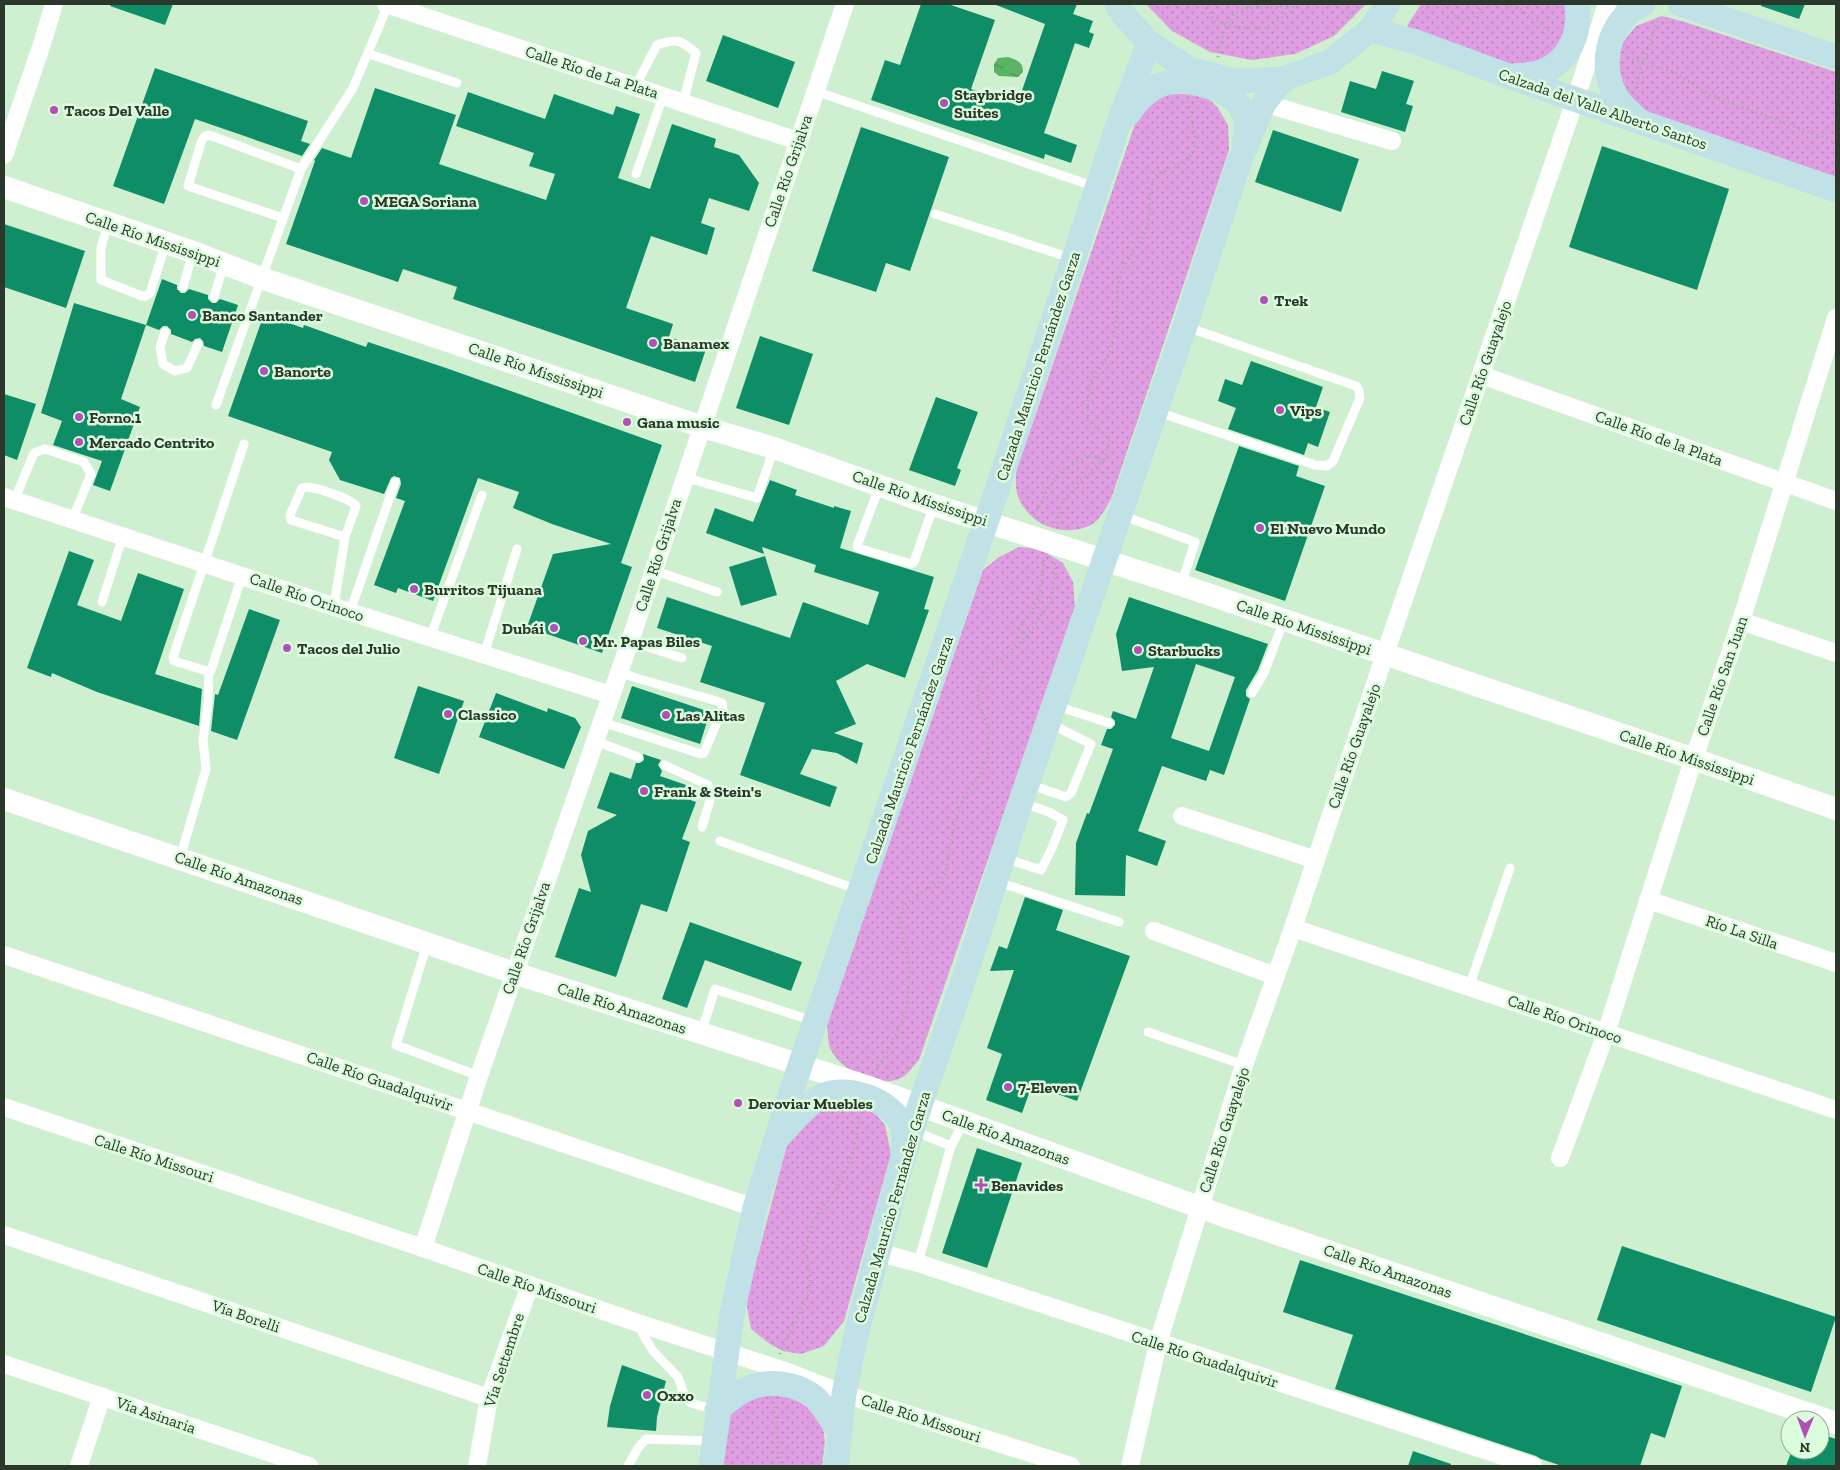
<svg xmlns="http://www.w3.org/2000/svg" width="1840" height="1470" viewBox="0 0 1840 1470" font-family="'Zilla Slab',serif">
	<style>
		.grass { fill: url(#grass-dots) }
		.water { fill: url(#water-ripples) }
		.building { fill: #0f8d67; fill-rule: evenodd }
		.lines { fill: none; stroke-linecap: round; stroke-linejoin: round }
		.path { stroke: #98b299; stroke-width: 3; stroke-dasharray: 1 4; stroke-linecap: butt }
		.service { stroke: #fff; stroke-width: 9 }
		.minor { stroke: #fff; stroke-width: 18 }
		.tertiary { stroke: #fff; stroke-width: 22 }
		.secondary { stroke: #c0e1e5; stroke-width: 25 }
		.poi-dot { fill: #b250b7; stroke: #dcfddd; stroke-width: 2 }
		.labels { text-anchor: middle; dominant-baseline: central; stroke-width: 5; stroke-linejoin: round; paint-order: stroke }
		.street-label { font-size: 16px; fill: #2b372b; stroke: #dcfddd }
		.poi-label { font-size: 16px; font-weight: bold; fill: #2b372b; stroke: #dcfddd; text-anchor: start }
	</style>
	<defs>
		<pattern id="grass-dots" width="8" height="8" patternUnits="userSpaceOnUse" patternTransform="scale(1.25)"><rect width="8" height="8" fill="#e09ee2"/><path d="M2 2h.1M6 6h.1" fill="none" stroke="#b682b7" stroke-width="1.8" stroke-linecap="round"/></pattern>
		<pattern id="water-ripples" width="26" height="14" patternUnits="userSpaceOnUse" patternTransform="scale(1.25)"><rect width="26" height="14" fill="#5bb463"/><path d="M2 4q2-2 4 0t4 0M15 11q2-2 4 0t4 0" fill="none" stroke="#4b9352"/></pattern>
	</defs>
	<rect width="100%" height="100%" fill="#cff0d0"/>
	<!-- grass -->
	<g class="grass">
		<polygon points="1146,4 1366,4 1334,36 1295,54 1252,60 1210,52 1172,31"/>
		<polygon points="1421,4 1572,4 1567,50 1518,70 1412,30 1407,26"/>
		<polygon points="1662,16 1685,22 1836,72 1836,177 1639,110 1614,73 1618,48 1636,26"/>
		<path d="M1186,91L1208,98L1218,108L1228,125L1229,150L1111,499C1106,508 1099,522 1089,526C1061,538 1028,524 1018,496C1015,489 1016,479 1016,472L1136,121C1152,97 1158,96 1186,91Z"/>
		<path d="M1019,547L1040,549L1063,563L1073,582L1075,606L919,1060C914,1065 909,1073 903,1077C880,1090 840,1071 830,1048C828,1042 828,1032 827,1025L983,570L999,557Z"/>
		<polygon points="849,1100 872,1110 885,1125 891,1154 844,1321 824,1346 801,1354 783,1351 770,1344 751,1329 746,1301 792,1125 805,1112"/>
		<polygon points="788,1388 821,1416 825,1441 822,1466 722,1466 727,1419 742,1397"/>
	</g>
	<!-- water -->
	<path class="water" d="M1008,57C1017,60 1023,62 1023,72L1018,77L999,76L994,72V64L998,58Z"/>
	<!-- building -->
	<g class="building">
		<polygon points="111,4 173,4 165,25 110,6"/>
		<polygon points="921,4 948,4 995,20 971,89 1017,105 1045,24 996,5 996,4 1077,4 1073,14 1093,21 1089,32 1094,34 1089,48 1075,43 1044,133 1077,145 1071,163 1045,154 1044,159 871,100 885,60 900,65"/>
		<polygon points="1761,4 1805,4 1799,19 1761,6"/>
		<polygon points="723,35 795,62 778,108 706,81"/>
		<polygon points="155,68 308,121 301,141 310,144 302,156 195,119 164,204 113,186"/>
		<polygon points="1382,71 1414,81 1406,104 1413,106 1405,132 1341,112 1350,81 1376,89"/>
		<polygon points="375,88 456,115 439,164 546,200 555,174 529,166 534,153 456,126 468,92 545,119 554,94 613,115 616,106 640,114 618,178 650,189 672,124 716,139 714,147 739,155 759,183 749,211 709,198 701,223 715,228 707,255 651,236 626,308 673,324 669,337 706,349 695,382 453,299 457,287 403,269 398,282 286,244 315,161 314,160 322,148 351,158"/>
		<polygon points="861,127 949,157 910,271 886,263 876,292 812,271"/>
		<polygon points="1273,130 1359,159 1341,212 1255,182"/>
		<polygon points="1602,146 1729,189 1697,290 1569,247"/>
		<polygon points="4,224 85,251 66,308 4,287"/>
		<polygon points="162,279 177,285 177,289 181,293 185,293 189,289 208,295 208,299 212,303 216,303 220,299 238,305 222,352 204,346 203,341 200,338 195,339 192,342 171,334 171,330 167,326 163,326 159,330 146,325"/>
		<polygon points="74,303 146,325 121,399 140,407 110,491 93,485 102,461 53,445 62,421 41,413"/>
		<polygon points="264,314 303,328 304,325 366,347 368,342 446,368 662,445 621,563 632,567 602,653 527,627 553,554 611,544 552,524 513,508 519,492 478,478 433,601 398,588 396,593 374,585 405,501 396,498 401,484 400,478 394,476 391,478 384,494 340,480 329,460 332,452 228,416"/>
		<polygon points="760,336 813,354 789,425 736,408"/>
		<polygon points="1251,361 1323,387 1316,407 1330,412 1318,447 1308,443 1304,455 1228,429 1236,408 1218,401 1225,379 1242,385"/>
		<polygon points="4,394 36,404 17,460 4,455"/>
		<polygon points="936,397 978,412 957,468 961,470 955,486 909,470"/>
		<polygon points="1239,446 1299,466 1296,476 1325,486 1285,601 1195,570"/>
		<polygon points="770,480 797,490 795,495 834,508 834,506 851,511 840,548 934,577 924,609 929,610 905,678 867,664 836,681 856,724 834,733 863,743 857,764 837,753 812,749 800,774 837,787 830,807 740,775 765,703 700,682 712,646 657,628 667,597 790,638 803,602 868,625 879,592 814,572 816,565 762,547 764,554 706,533 715,508 753,522"/>
		<polygon points="69,551 94,560 77,605 121,621 138,573 184,589 155,674 202,689 199,726 97,692 52,673 51,677 27,668"/>
		<polygon points="765,556 777,595 741,606 729,567"/>
		<path d="M1129,597L1268,644L1258,670L1246,690V696L1250,699L1224,775L1210,770L1206,781L1162,766L1138,831L1166,841L1157,866L1126,855L1125,896L1075,895L1076,843L1087,813L1089,814L1113,749L1101,745L1107,729H1111L1115,725V721L1111,717L1113,711L1136,719L1154,667L1122,671L1116,634ZM1196,664L1235,677L1209,751L1171,738Z"/>
		<polygon points="249,609 280,620 237,740 211,731 215,694 218,695"/>
		<polygon points="418,686 464,701 439,774 394,758"/>
		<polygon points="632,686 710,712 700,744 621,718"/>
		<polygon points="496,693 547,712 548,708 575,718 581,727 564,769 479,737"/>
		<polygon points="643,754 661,760 658,765 662,771 660,776 686,785 682,797 696,802 682,839 690,842 667,912 641,904 616,977 555,957 579,888 591,892 581,855 588,831 617,815 597,808 610,772 631,779 636,763 640,763 644,760"/>
		<polygon points="1025,897 1063,910 1056,930 1130,956 1077,1101 1032,1085 1022,1113 986,1100 1002,1054 987,1048 1014,970 990,971 999,946 1007,949"/>
		<polygon points="690,922 802,962 791,991 705,960 687,1008 662,999"/>
		<polygon points="977,1148 1022,1163 987,1268 942,1253"/>
		<polygon points="1622,1246 1836,1317 1811,1392 1597,1320"/>
		<polygon points="1300,1260 1682,1386 1665,1438 1651,1433 1640,1466 1562,1466 1541,1459 1536,1456 1335,1389 1353,1335 1283,1312"/>
		<polygon points="622,1365 666,1381 657,1417 656,1431 607,1427 610,1406"/>
		<polygon points="1820,1434 1836,1439 1836,1466 1786,1466 1792,1450 1820,1450"/>
		<polygon points="1413,1451 1451,1464 1450,1466 1408,1466"/>
	</g>
	<g class="lines">
		<!-- path -->
		<g class="path">
			<path d="M1204,4C1207,10 1212,19 1218,22C1231,28 1251,29 1265,27C1274,25 1291,11 1296,4"/>
			<polyline points="1345,4 1352,18"/>
			<path d="M1445,4C1449,8 1452,14 1456,17C1468,23 1480,15 1482,4"/>
			<polyline points="1506,4 1521,10 1555,36"/>
			<path d="M1218,57C1226,24 1224,5 1266,8C1273,8 1282,8 1289,4"/>
			<polyline points="1628,58 1674,72 1710,95 1836,142"/>
			<polyline points="1635,88 1658,18"/>
			<path d="M1104,460L1110,441C1104,432 1095,429 1088,421C1088,410 1087,397 1089,387C1092,376 1102,367 1107,357C1111,349 1114,337 1115,328C1119,309 1114,290 1122,271C1129,255 1142,242 1148,224C1152,210 1147,192 1154,179C1163,165 1184,171 1193,151C1200,134 1187,119 1191,102"/>
			<polyline points="1034,515 1049,487 1061,471 1088,455 1104,460 1080,481 1062,502 1055,525"/>
			<polyline points="1027,636 1019,629 1040,597 1044,559"/>
			<polyline points="876,1070 888,1050 906,1012 910,973 900,917 905,905 915,896 937,884 945,874 954,824 963,798 980,775 988,754 988,727 979,704 978,692 980,682 987,671 1027,636 1050,603 1055,576 1055,563"/>
			<polyline points="780,1354 786,1338 803,1307 810,1291 810,1275 805,1249 814,1219 839,1185 853,1153 860,1116"/>
			<polyline points="774,1402 780,1466"/>
		</g>
		<!-- service -->
		<g class="service">
			<polyline points="369,54 457,83"/>
			<path d="M635,87L657,45C677,38 681,40 696,53L683,103"/>
			<polyline points="815,91 1096,187"/>
			<polyline points="636,174 663,96"/>
			<polyline points="935,214 1071,258"/>
			<polyline points="283,218 188,186 202,140 205,136 209,135 301,169"/>
			<polyline points="108,223 101,248 101,280 142,296 146,296 150,293 166,243"/>
			<polyline points="183,287 193,253"/>
			<polyline points="214,297 224,264"/>
			<polyline points="165,332 160,347 163,364 175,371 187,368 198,344"/>
			<polyline points="216,405 301,169 353,88 388,5"/>
			<polyline points="1158,412 1315,465 1327,466 1333,461 1360,398 1359,390 1356,386 1187,327"/>
			<polyline points="684,477 757,498 774,448"/>
			<polyline points="880,485 857,546 858,548 911,564 914,562 934,505"/>
			<polyline points="14,501 34,453 45,449 84,462 91,474 72,520"/>
			<polyline points="1121,515 1195,542 1181,585"/>
			<polyline points="653,570 717,592"/>
			<polyline points="242,576 211,670 207,671 174,661 173,657 244,444"/>
			<polyline points="102,602 123,536"/>
			<path d="M334,606L345,537L356,506C351,499 310,484 302,488L290,515L291,520L345,537"/>
			<polyline points="350,612 395,482"/>
			<polyline points="430,638 482,495"/>
			<polyline points="630,641 682,658"/>
			<polyline points="484,655 517,549"/>
			<polyline points="1252,693 1264,673 1284,620"/>
			<polyline points="1057,706 1109,723"/>
			<polyline points="602,722 701,754 704,753 723,708 722,703 720,702 633,677 619,671"/>
			<polyline points="595,741 638,757"/>
			<polyline points="664,765 708,785 712,793 702,827"/>
			<polyline points="1028,784 1066,797 1071,793 1091,744 1051,724"/>
			<polyline points="720,841 859,890"/>
			<polyline points="180,858 206,769 203,740 208,703 209,671"/>
			<polyline points="1004,858 1041,870 1052,848 1063,820 1049,812 1023,803"/>
			<polyline points="998,882 1119,922"/>
			<polyline points="427,944 396,1045 479,1076"/>
			<polyline points="1469,987 1510,868"/>
			<polyline points="1148,1032 1244,1065"/>
			<polyline points="701,1033 715,989 813,1021"/>
			<polyline points="914,1131 951,1146"/>
			<polyline points="918,1263 951,1146 964,1122"/>
			<polyline points="638,1324 645,1338 653,1351 678,1377 685,1397 691,1403 715,1410"/>
			<polyline points="628,1466 638,1448 646,1439 713,1441"/>
		</g>
		<!-- minor -->
		<g class="minor">
			<polyline points="386,4 798,141"/>
			<polyline points="1264,103 1392,141"/>
			<polyline points="4,155 42,44 54,4"/>
			<polyline points="1481,375 1836,501"/>
			<polyline points="4,497 350,612 611,695"/>
			<polyline points="1741,621 1836,653"/>
			<polyline points="1182,816 1316,860"/>
			<polyline points="1648,900 1836,963"/>
			<polyline points="1293,928 1836,1110"/>
			<polyline points="1154,931 1275,976"/>
			<polyline points="4,955 755,1208"/>
			<polyline points="4,1107 423,1248 638,1323 785,1371 844,1394 1071,1466"/>
			<polyline points="1560,1158 1606,1033 1687,779 1741,621 1836,318"/>
			<polyline points="4,1235 489,1398"/>
			<polyline points="423,1248 479,1076 630,641 845,4"/>
			<polyline points="877,1252 918,1263 1533,1466"/>
			<polyline points="4,1364 309,1466"/>
			<polyline points="79,1466 102,1396"/>
			<polyline points="477,1466 489,1398 530,1285"/>
			<polyline points="1130,1466 1158,1343 1244,1065 1293,928 1385,654 1568,121 1607,4"/>
		</g>
		<!-- tertiary -->
		<g class="tertiary">
			<polyline points="4,187 193,252 261,278 703,427 774,448 934,505 1181,585 1694,759 1836,809"/>
			<polyline points="4,799 514,973 869,1087 1221,1215 1836,1423"/>
		</g>
		<!-- secondary -->
		<g class="secondary">
			<polyline points="1117,4 1122,13 1149,43 1189,69 1235,81 1283,79 1330,62 1370,30 1388,4"/>
			<polyline points="1680,4 1836,57"/>
			<polyline points="1370,30 1413,41 1511,77 1836,190"/>
			<path d="M1514,76C1522,75 1533,75 1541,72C1570,62 1581,32 1577,4"/>
			<path d="M1128,114C1136,102 1148,89 1162,84C1176,80 1187,81 1200,84C1232,92 1253,107 1244,143"/>
			<path d="M1639,121C1633,115 1625,109 1620,102C1596,71 1607,19 1643,4"/>
			<path d="M780,1135C793,1122 805,1105 822,1096C847,1084 891,1100 902,1125C905,1134 904,1143 903,1152"/>
			<path d="M717,1410C726,1403 735,1394 746,1389C767,1380 794,1382 813,1396C823,1404 831,1420 839,1430"/>
			<polyline points="711,1466 732,1314 755,1208 787,1104 996,493 1117,128 1149,43"/>
			<polyline points="836,1466 844,1394 856,1335 900,1169 920,1105 969,964 1015,819 1185,326 1240,160 1264,103 1283,79"/>
		</g>
	</g>
	<!-- markers -->
	<g class="poi-dot">
		<circle cx="944" cy="103" r="5"/>
		<circle cx="54" cy="110" r="5"/>
		<circle cx="364" cy="201" r="5"/>
		<circle cx="1264" cy="300" r="5"/>
		<circle cx="192" cy="315" r="5"/>
		<circle cx="653" cy="343" r="5"/>
		<circle cx="264" cy="371" r="5"/>
		<circle cx="1280" cy="410" r="5"/>
		<circle cx="79" cy="417" r="5"/>
		<circle cx="627" cy="422" r="5"/>
		<circle cx="79" cy="442" r="5"/>
		<circle cx="1260" cy="528" r="5"/>
		<circle cx="414" cy="589" r="5"/>
		<circle cx="554" cy="628" r="5"/>
		<circle cx="583" cy="641" r="5"/>
		<circle cx="287" cy="648" r="5"/>
		<circle cx="1138" cy="650" r="5"/>
		<circle cx="448" cy="714" r="5"/>
		<circle cx="666" cy="715" r="5"/>
		<circle cx="644" cy="791" r="5"/>
		<circle cx="1008" cy="1087" r="5"/>
		<circle cx="738" cy="1103" r="5"/>
		<path d="M978.5 1177.5h5v5h5v5h-5v5h-5v-5h-5v-5h5z"/>
		<circle cx="647" cy="1395" r="5"/>
	</g>
	<g class="labels">
		<!-- street labels -->
		<g class="street-label">
			<text transform="translate(592 72) rotate(18)">Calle Río de La Plata</text>
			<text transform="translate(1603 109) rotate(19)">Calzada del Valle Alberto Santos</text>
			<text transform="translate(788 171) rotate(-71)">Calle Río Grijalva</text>
			<text transform="translate(153 239) rotate(19)">Calle Río Mississippi</text>
			<text transform="translate(1485 363) rotate(-71)">Calle Río Guayalejo</text>
			<text transform="translate(1038 366) rotate(-72)">Calzada Mauricio Fernández Garza</text>
			<text transform="translate(536 370) rotate(19)">Calle Río Mississippi</text>
			<text transform="translate(1659 438) rotate(20)">Calle Río de la Plata</text>
			<text transform="translate(920 498) rotate(19)">Calle Río Mississippi</text>
			<text transform="translate(658 555) rotate(-72)">Calle Río Grijalva</text>
			<text transform="translate(307 597) rotate(19)">Calle Río Orinoco</text>
			<text transform="translate(1304 627) rotate(19)">Calle Río Mississippi</text>
			<text transform="translate(1722 676) rotate(-71)">Calle Río San Juan</text>
			<text transform="translate(1354 746) rotate(-71)">Calle Río Guayalejo</text>
			<text transform="translate(909 750) rotate(-71)">Calzada Mauricio Fernández Garza</text>
			<text transform="translate(1687 757) rotate(19)">Calle Río Mississippi</text>
			<text transform="translate(239 878) rotate(19)">Calle Río Amazonas</text>
			<text transform="translate(1742 932) rotate(19)">Río La Silla</text>
			<text transform="translate(526 938) rotate(-71)">Calle Río Grijalva</text>
			<text transform="translate(622 1008) rotate(18)">Calle Río Amazonas</text>
			<text transform="translate(1565 1019) rotate(19)">Calle Río Orinoco</text>
			<text transform="translate(380 1081) rotate(19)">Calle Río Guadalquivir</text>
			<text transform="translate(1224 1130) rotate(-72)">Calle Río Guayalejo</text>
			<text transform="translate(1006 1137) rotate(20)">Calle Río Amazonas</text>
			<text transform="translate(154 1158) rotate(18)">Calle Río Missouri</text>
			<text transform="translate(892 1207) rotate(-74)">Calzada Mauricio Fernández Garza</text>
			<text transform="translate(1388 1271) rotate(19)">Calle Río Amazonas</text>
			<text transform="translate(537 1288) rotate(19)">Calle Río Missouri</text>
			<text transform="translate(246 1316) rotate(19)">Vía Borelli</text>
			<text transform="translate(1205 1359) rotate(18)">Calle Río Guadalquivir</text>
			<text transform="translate(504 1360) rotate(-72)">Vía Settembre</text>
			<text transform="translate(156 1415) rotate(19)">Vía Asinaria</text>
			<text transform="translate(921 1418) rotate(18)">Calle Río Missouri</text>
		</g>
		<!-- poi labels -->
		<g class="poi-label">
			<text x="954" y="94">Staybridge<tspan x="954" dy="18">Suites</tspan></text>
			<text x="64" y="110">Tacos Del Valle</text>
			<text x="374" y="201">MEGA Soriana</text>
			<text x="1274" y="300">Trek</text>
			<text x="202" y="315">Banco Santander</text>
			<text x="663" y="343">Banamex</text>
			<text x="274" y="371">Banorte</text>
			<text x="1290" y="410">Vips</text>
			<text x="89" y="417">Forno.1</text>
			<text x="637" y="422">Gana music</text>
			<text x="89" y="442">Mercado Centrito</text>
			<text x="1270" y="528">El Nuevo Mundo</text>
			<text x="424" y="589">Burritos Tijuana</text>
			<text x="544" y="628" text-anchor="end">Dubái</text>
			<text x="593" y="641">Mr. Papas Biles</text>
			<text x="297" y="648">Tacos del Julio</text>
			<text x="1148" y="650">Starbucks</text>
			<text x="458" y="714">Classico</text>
			<text x="676" y="715">Las Alitas</text>
			<text x="654" y="791">Frank &amp; Stein's</text>
			<text x="1018" y="1087">7-Eleven</text>
			<text x="748" y="1103">Deroviar Muebles</text>
			<text x="991" y="1185">Benavides</text>
			<text x="657" y="1395">Oxxo</text>
		</g>
	</g>
	<!-- border -->
	<rect width="1840" height="1470" fill="none" stroke="#2b372b" stroke-width="10"/>
	<!-- north arrow -->
	<g transform="translate(1805 1435) rotate(181)"><circle r="24" fill="#dcfddd" stroke="#95ae96"/>
	<path d="M0-4L9 19L0 12L-9 19Z" fill="#b250b7"/>
	<text y="-8" font-size="14" font-weight="bold" text-anchor="middle" fill="#2b372b">N</text>
	</g>
</svg>
